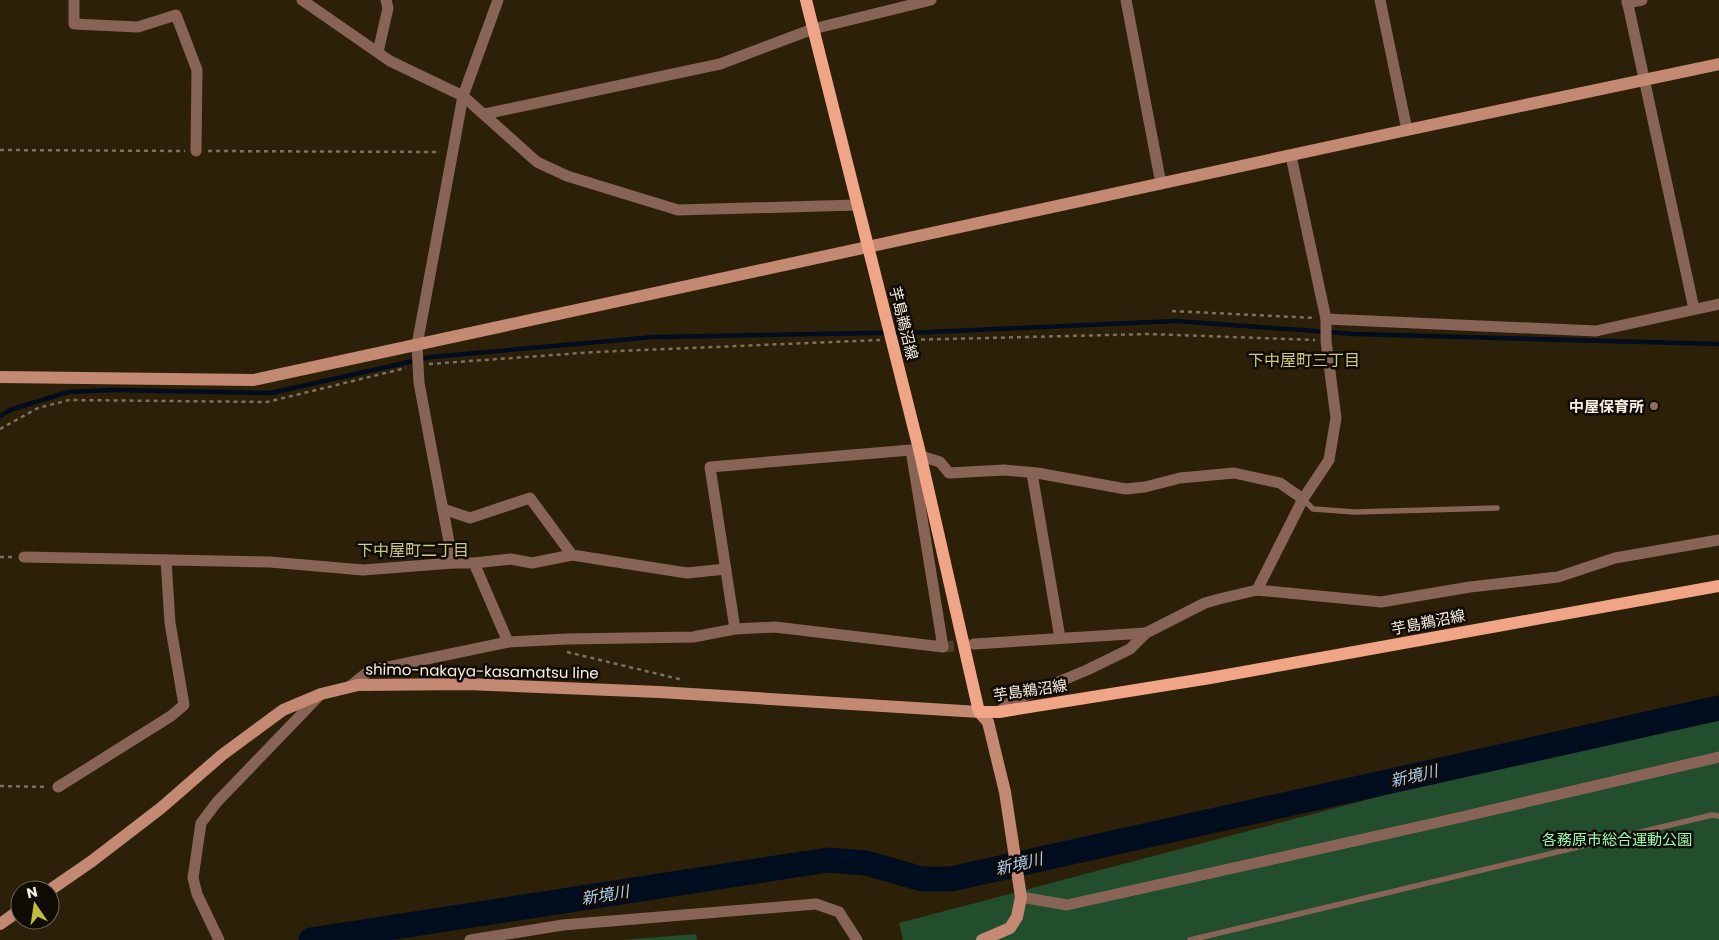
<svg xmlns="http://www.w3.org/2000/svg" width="1719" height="940" viewBox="0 0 1719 940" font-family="Poppins,'Noto Sans JP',sans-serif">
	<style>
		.green { fill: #234e2e }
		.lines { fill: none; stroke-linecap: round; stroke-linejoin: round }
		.stream { stroke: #000d1e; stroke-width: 4.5 }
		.river { stroke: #000d1e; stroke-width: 25 }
		.street-tunnel { stroke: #4c3f29; stroke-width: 11; stroke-dasharray: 11 5.5; stroke-linecap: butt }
		.path { stroke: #7d715d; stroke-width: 2.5; stroke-dasharray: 4 4; stroke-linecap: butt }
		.lane { stroke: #886456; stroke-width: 5.5 }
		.street { stroke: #886456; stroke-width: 11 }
		.secondary { stroke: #c38972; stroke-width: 12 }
		.primary { stroke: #f1a587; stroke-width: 12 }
		.education-dot { fill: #8d6e63; stroke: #100b03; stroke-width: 2 }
		.labels { text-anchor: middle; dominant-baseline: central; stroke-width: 5; stroke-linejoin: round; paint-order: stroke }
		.street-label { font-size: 15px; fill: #f9f0e2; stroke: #100b03 }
		.poi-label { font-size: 15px; font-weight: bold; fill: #f9f0e2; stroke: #100b03; text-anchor: end }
		.park-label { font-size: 15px; fill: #97feaf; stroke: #100b03 }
		.neighbourhood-label { font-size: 16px; fill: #cecb7d; stroke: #100b03 }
		.water-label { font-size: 16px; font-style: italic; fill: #accfef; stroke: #100b03 }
	</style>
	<rect width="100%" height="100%" fill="#2d2008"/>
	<!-- green -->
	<g class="green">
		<polygon points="1719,707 1719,940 903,940 899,923"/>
		<polygon points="696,934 697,940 621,940"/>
	</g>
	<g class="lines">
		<!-- stream -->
		<polyline class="stream" points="0,416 10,410 68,392 114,390 271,393 431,357 654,337 930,332 1176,321 1355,334 1719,344"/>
		<!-- river -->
		<polyline class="river" points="311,940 828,860 866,863 922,879 951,879 1719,708"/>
		<!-- street-tunnel -->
		<polyline class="street-tunnel" points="943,647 973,644"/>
		<!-- path -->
		<g class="path">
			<polyline points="0,150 185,151"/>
			<polyline points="208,151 440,152"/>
			<polyline points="1172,311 1315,318"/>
			<polyline points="905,340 1149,334 1315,340"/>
			<polyline points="429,364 595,352 880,340"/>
			<polyline points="0,429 38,408 69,400 267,402 406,368"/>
			<polyline points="0,557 13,557"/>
			<polyline points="567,652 683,680"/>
			<polyline points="0,786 46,787"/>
		</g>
		<!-- lane -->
		<g class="lane">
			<polyline points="1303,499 1313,509 1355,512 1497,508"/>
			<polyline points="1190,940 1712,815 1719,816"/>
		</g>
		<!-- street -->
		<g class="street">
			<polyline points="74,0 74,24 138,27 176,15 197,70 196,151"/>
			<polyline points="302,0 390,61 463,96 537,162 567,176 678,210 857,205"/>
			<polyline points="1126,0 1161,184"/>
			<polyline points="1380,0 1407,130"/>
			<polyline points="1627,0 1694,309"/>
			<polyline points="1627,3 1642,0"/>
			<polyline points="378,52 388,8 386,0"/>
			<polyline points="485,114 720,64 813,29 931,0"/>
			<polyline points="1326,319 1596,331 1719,304"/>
			<polyline points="921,456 940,462 949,473 1004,470 1037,473 1126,489 1145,487 1180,478 1234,473 1280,483 1303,499"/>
			<polyline points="1032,473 1060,638"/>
			<polyline points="443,509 470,518 530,498 572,555"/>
			<polyline points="24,557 270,562 363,570 453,563 474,563 508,642 567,639 693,637 735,629 775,627 943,647 911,450 710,467 735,629"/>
			<polyline points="453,563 419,383 417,345 463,96 498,0"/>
			<polyline points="474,563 511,559 532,563 572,555 687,573 726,569"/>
			<polyline points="1257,590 1303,499 1329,460 1336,418 1326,341 1326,319 1291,156"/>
			<polyline points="974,644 1146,633"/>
			<polyline points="349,687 369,671 508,642"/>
			<polyline points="999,712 1010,702 1087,670 1130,649 1146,633 1205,603 1219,599 1257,590 1381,602 1470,587 1558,577 1615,558 1719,540"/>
			<polyline points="58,787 171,716 184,705 170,623 166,560"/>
			<polyline points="1021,897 1067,905 1453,819 1719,757"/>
			<polyline points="219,940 197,894 193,878 201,823 217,802 320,695"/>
			<polyline points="470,940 563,925 816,904 839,912 857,940"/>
		</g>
		<!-- secondary -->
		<g class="secondary">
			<polyline points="0,377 254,380 1407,130 1719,64"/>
			<polyline points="50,890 92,861 161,808 222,755 283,710 321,694 358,685 467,684 659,692 979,712 988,722 1005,792 1021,897 1017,917 1010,928 982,940"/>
			<polyline points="0,924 20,910"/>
		</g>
		<!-- primary -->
		<polyline class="primary" points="806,0 919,449 979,712 999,712 1210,678 1719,586"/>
	</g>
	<!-- markers -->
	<circle class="education-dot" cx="1654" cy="406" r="5"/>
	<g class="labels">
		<!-- street labels -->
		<g class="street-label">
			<text transform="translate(904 323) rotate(76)">芋島鵜沼線</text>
			<text transform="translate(1428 622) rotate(-11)">芋島鵜沼線</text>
			<text transform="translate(482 671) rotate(1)">shimo-nakaya-kasamatsu line</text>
			<text transform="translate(1030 690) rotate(-8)">芋島鵜沼線</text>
		</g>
		<!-- poi labels -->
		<g class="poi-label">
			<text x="1644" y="406">中屋保育所</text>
		</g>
		<!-- park labels -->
		<g class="park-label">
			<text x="1617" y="839">各務原市総合運動公園</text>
		</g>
		<!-- neighbourhood labels -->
		<g class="neighbourhood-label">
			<text x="1304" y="360">下中屋町三丁目</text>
			<text x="413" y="550">下中屋町二丁目</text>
		</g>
		<!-- water labels -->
		<g class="water-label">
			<text transform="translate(1414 776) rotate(-13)">新境川</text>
			<text transform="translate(1019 864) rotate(-13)">新境川</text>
			<text transform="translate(605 895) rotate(-9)">新境川</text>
		</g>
	</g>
	<!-- north arrow -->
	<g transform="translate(35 905) rotate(347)"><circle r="24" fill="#100b03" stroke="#6d675c"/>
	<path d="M0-4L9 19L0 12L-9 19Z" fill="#c3bd3e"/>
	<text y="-8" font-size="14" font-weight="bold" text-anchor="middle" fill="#f9f0e2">N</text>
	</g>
</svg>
